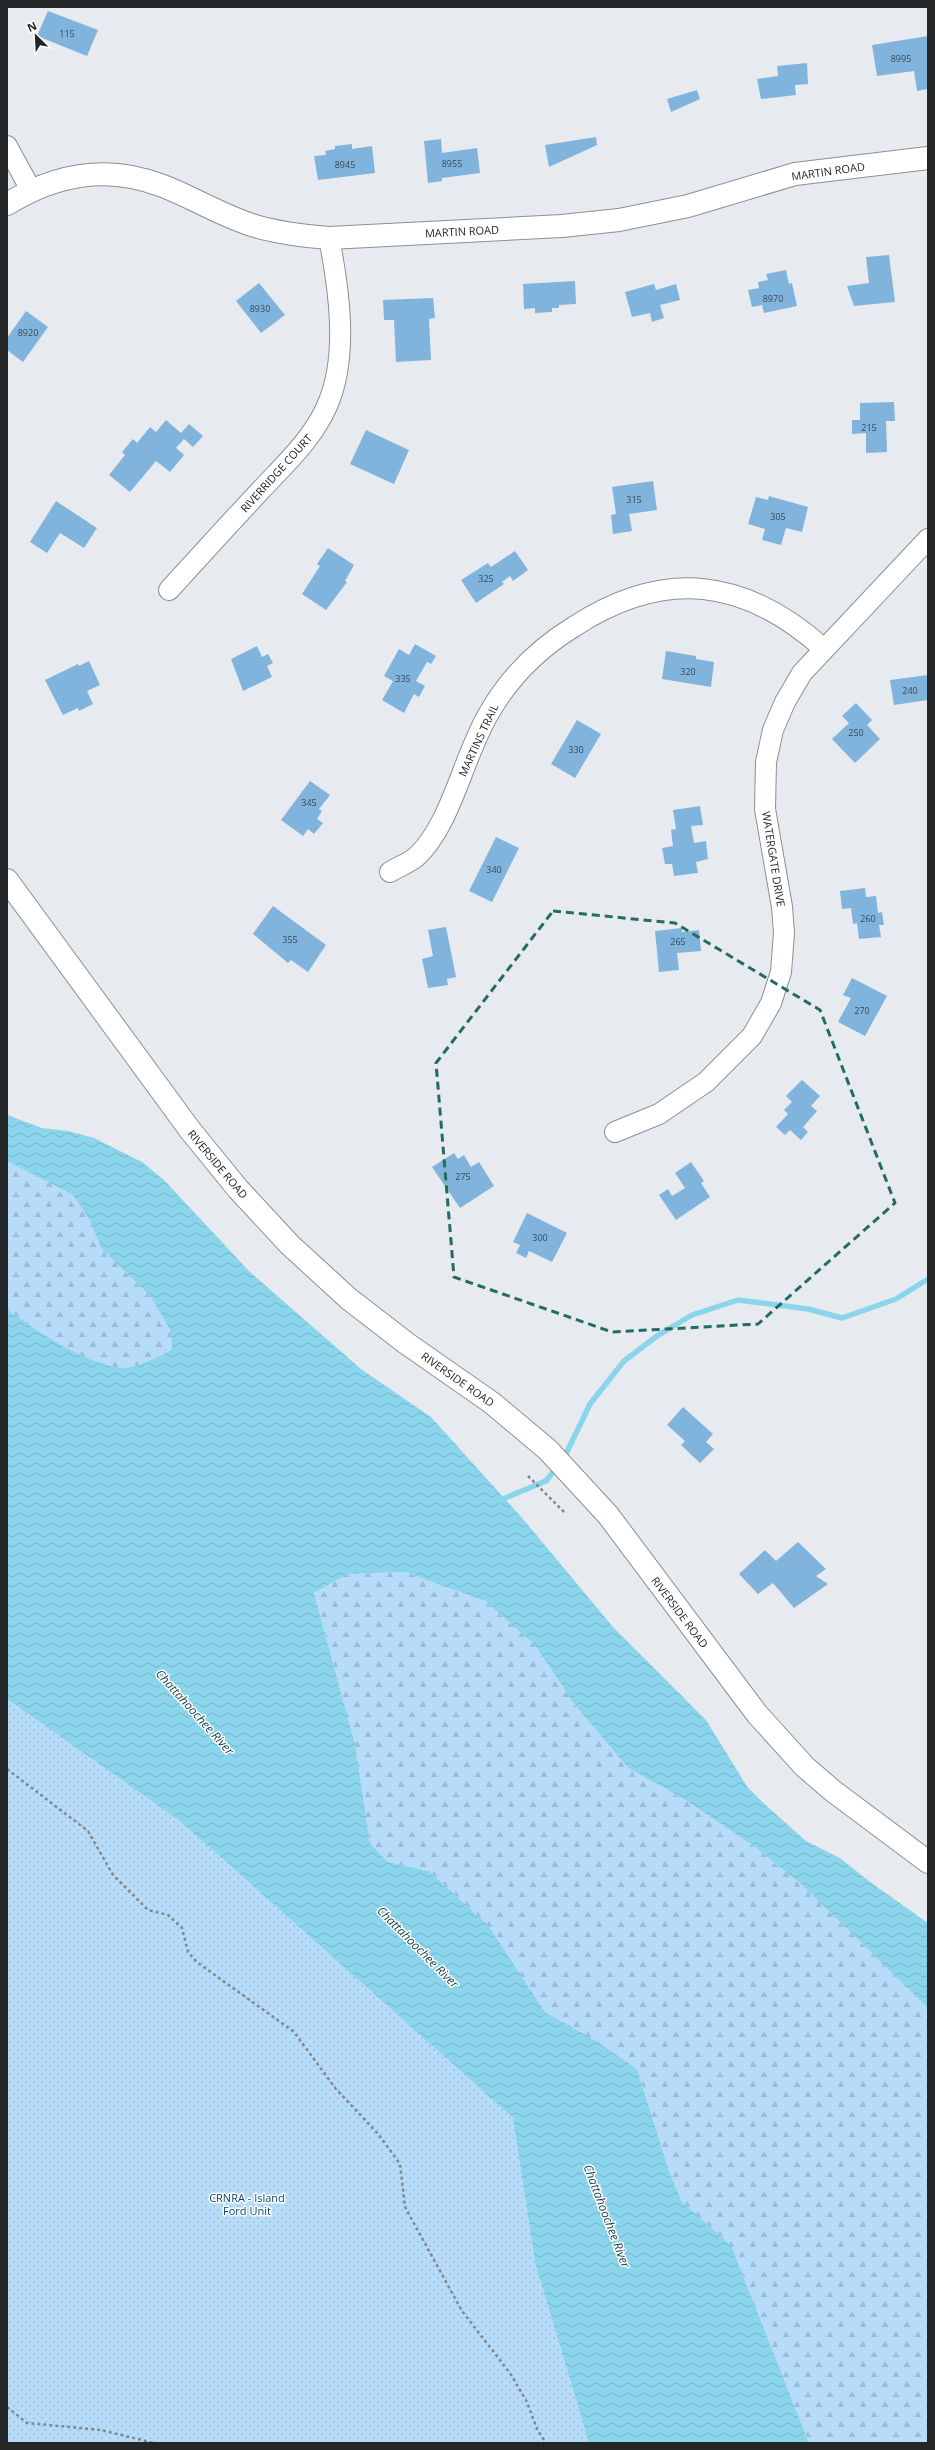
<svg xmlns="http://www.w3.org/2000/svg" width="935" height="2450" viewBox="0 0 935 2450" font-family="'Open Sans',sans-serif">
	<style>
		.grass { fill: url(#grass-dots) }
		.forest { fill: url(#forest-firs) }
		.water { fill: url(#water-waves) }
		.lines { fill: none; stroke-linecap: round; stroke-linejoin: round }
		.stream { stroke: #8ad5ec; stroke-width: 5.5 }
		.building { fill: #80b4dd }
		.minor-casing { stroke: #8b9093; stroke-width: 22 }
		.tertiary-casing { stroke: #8b9093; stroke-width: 24 }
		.path { stroke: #84878a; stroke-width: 2.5; stroke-dasharray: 3 3; stroke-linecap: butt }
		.minor { stroke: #fff; stroke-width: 20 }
		.tertiary { stroke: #fff; stroke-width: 22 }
		.marked { fill: none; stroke: #236c63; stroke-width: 3; stroke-dasharray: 8 5; stroke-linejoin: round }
		.labels { text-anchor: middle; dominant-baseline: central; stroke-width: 3; stroke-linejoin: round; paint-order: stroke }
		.number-label { font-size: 9px; fill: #3a4954 }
		.street-label { font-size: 11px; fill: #232526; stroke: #fff }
		.park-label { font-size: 11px; fill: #07496f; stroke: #fff }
		.water-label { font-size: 12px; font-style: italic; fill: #193c46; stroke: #fff }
	</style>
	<defs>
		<pattern id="grass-dots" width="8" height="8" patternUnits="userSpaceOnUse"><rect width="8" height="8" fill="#b7dcf9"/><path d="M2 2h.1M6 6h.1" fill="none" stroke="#9dbdd5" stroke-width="1.8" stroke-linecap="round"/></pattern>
		<pattern id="forest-firs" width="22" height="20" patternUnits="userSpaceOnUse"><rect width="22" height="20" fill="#b7dcf9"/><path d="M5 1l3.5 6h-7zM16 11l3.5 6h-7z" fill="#9dbdd5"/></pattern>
		<pattern id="water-waves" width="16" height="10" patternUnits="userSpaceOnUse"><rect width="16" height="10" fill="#8ad5ec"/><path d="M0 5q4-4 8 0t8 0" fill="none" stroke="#77b7ca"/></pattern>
	</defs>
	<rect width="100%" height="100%" fill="#e7ebef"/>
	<!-- grass -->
	<polygon class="grass" points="7,1699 181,1822 513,2118 535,2263 589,2443 7,2443"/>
	<!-- forest -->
	<g class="forest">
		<path d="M7,1161L73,1195L90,1221L101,1248L150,1296L171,1331L172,1349C160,1356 134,1369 121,1368C81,1363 38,1332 7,1309Z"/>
		<polygon points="405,1572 485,1601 534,1644 575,1705 628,1768 682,1798 755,1847 802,1885 928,2008 928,2443 809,2443 731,2245 682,2202 669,2171 637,2069 593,2039 545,2012 488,1925 429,1871 388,1862 370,1843 355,1744 314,1593 348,1574"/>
	</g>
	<!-- water -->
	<path class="water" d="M7,1115L42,1128L68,1131L94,1138L142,1162L163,1179L249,1271L361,1369L431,1417L523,1519L613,1627L706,1720L748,1788L771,1810L806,1841L840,1858L874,1885L928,1923V2008L802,1885L755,1847L682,1798L628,1768L575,1705L534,1644L485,1601L405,1572L348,1574L314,1593L355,1744L370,1843L388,1862L429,1871L488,1925L545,2012L593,2039L637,2069L669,2171L682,2202L731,2245L809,2443H589L535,2263L513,2118L181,1822L7,1699V1309C37,1331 83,1363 121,1368C134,1369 161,1356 172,1349L171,1331L150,1296L101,1248L90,1221L73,1195L7,1161Z"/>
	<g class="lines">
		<!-- stream -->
		<g class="stream">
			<polyline points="563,1460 590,1404 624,1361 657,1336 692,1315 738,1300 808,1309 842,1318 896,1299 928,1279"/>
			<polyline points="498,1501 546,1481 558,1466"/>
		</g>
	</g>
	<!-- building -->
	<g class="building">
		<polygon points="48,11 98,30 87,56 37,36"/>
		<polygon points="928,36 928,89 917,91 914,71 877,76 872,45"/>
		<polygon points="807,63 808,84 795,85 796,95 761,99 757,79 778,76 777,66"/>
		<polygon points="697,90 700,99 671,112 667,99"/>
		<polygon points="596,137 597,145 549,167 545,145"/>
		<polygon points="441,139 442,153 477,148 480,173 442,178 442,181 428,183 424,141"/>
		<polygon points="352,144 352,149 372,146 375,173 318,180 314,156 326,155 325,151 335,149 335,146"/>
		<polygon points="889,255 895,302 854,306 847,286 869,283 866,257"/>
		<polygon points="786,270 789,284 792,283 797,306 764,313 762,305 752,307 748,290 759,288 758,282 768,280 766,274"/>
		<polygon points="575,281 576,304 559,305 559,308 552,308 552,312 535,313 535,308 524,309 523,284"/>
		<polygon points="259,283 285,315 261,333 236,301"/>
		<polygon points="654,284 656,290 676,284 680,300 660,305 664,318 652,322 650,313 632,317 625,292"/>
		<polygon points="433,298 435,318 429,319 431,360 396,362 394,320 384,320 383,300"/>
		<polygon points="26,311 48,327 23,362 7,350 7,338"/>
		<polygon points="894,402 895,421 886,421 887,452 866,453 866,433 852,434 852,420 860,420 860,403"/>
		<polygon points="166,420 181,433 189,424 203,436 193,447 184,439 176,448 184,455 170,472 156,461 130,492 109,475 125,455 122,452 133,439 137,443 150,427 156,432"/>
		<polygon points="366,430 409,450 394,484 350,464"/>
		<polygon points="653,481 657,510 629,514 632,531 613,534 611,515 616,514 612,487"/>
		<polygon points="769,496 808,507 802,532 786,528 781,545 762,540 765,529 748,524 756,497 768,500"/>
		<polygon points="56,501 97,528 84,548 60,533 47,553 30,542"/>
		<polygon points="328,548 354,565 345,581 347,582 326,610 302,594 320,566 317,564"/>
		<polygon points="515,551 528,570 513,581 510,576 502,582 504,584 476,603 461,580 488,563 491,567"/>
		<polygon points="415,644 436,656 431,664 427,662 416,681 425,686 419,697 414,694 404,713 382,700 393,681 384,676 399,649 409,655"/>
		<polygon points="257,646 262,657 268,654 273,663 267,666 272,677 243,691 231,659"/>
		<polygon points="666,651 696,656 696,659 714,662 711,687 662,679"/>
		<polygon points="89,661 100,685 87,691 93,704 79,711 78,708 63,715 45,680 78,664 79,666"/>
		<polygon points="928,675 928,700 894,705 890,680"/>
		<polygon points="856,703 872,720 867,725 880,739 855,763 832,739 849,723 842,716"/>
		<polygon points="577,720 601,734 575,778 551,764"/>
		<polygon points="310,781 330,795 319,809 322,811 317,819 323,823 314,834 308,829 303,836 281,820"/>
		<polygon points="700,806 703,825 691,826 694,843 706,841 708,859 696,862 698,873 674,876 672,864 665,864 662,848 673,846 671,830 676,829 673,810"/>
		<polygon points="496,837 519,848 492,902 469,891"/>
		<polygon points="865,888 866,897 876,896 878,913 882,912 884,925 879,925 881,937 859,939 857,923 853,924 851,908 842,909 840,891"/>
		<polygon points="273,906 326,945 308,972 291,960 288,963 253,934"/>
		<polygon points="446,927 456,977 447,979 448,985 428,988 422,959 433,956 428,930"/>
		<polygon points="682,928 682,932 699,930 701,951 677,953 679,970 659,972 655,931"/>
		<polygon points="852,978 887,996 865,1036 838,1022 851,998 843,995"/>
		<polygon points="802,1080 820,1096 811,1106 817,1111 803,1127 808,1132 801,1140 790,1130 785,1135 776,1127 788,1114 784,1110 792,1102 786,1096"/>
		<polygon points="454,1153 458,1159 464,1155 471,1167 479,1162 494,1186 460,1208 432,1167"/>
		<polygon points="691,1162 704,1181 701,1183 710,1197 676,1220 659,1195 668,1189 672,1196 685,1188 675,1173"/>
		<polygon points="527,1213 567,1233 552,1262 529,1251 526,1258 516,1253 520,1245 513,1242"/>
		<polygon points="683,1407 713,1434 706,1442 714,1449 700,1463 681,1445 685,1441 667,1425"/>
		<polygon points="798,1542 826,1569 816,1576 828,1584 794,1608 773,1583 758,1594 739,1574 765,1550 776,1561"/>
	</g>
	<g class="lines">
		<!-- minor casing -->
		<g class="minor-casing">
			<g id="minor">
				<polyline points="7,146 31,190"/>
				<path d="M169,590C199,557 229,524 260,491C284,465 312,440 327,406C349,357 339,289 329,238"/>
				<path d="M390,872C398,867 409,863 416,857C451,826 464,754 489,713C510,676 539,648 575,626C665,568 745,578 824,649"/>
				<polyline points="615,1132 659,1114 706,1082 752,1036 771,1003 781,972 784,933 782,907 765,809 766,762 773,730 785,702 802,673 928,539"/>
			</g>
		</g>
		<!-- tertiary casing -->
		<g class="tertiary-casing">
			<g id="tertiary">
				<path d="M7,204C56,174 107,164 163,186C194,198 222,216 255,226C279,233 304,236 329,238L562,226L619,220L688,206L795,174L928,158"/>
				<polyline points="7,880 190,1130 238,1189 290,1245 349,1299 406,1343 492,1403 548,1450 608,1515 757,1714 805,1767 833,1791 928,1862"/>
			</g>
		</g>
		<!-- path -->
		<g class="path">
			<polyline points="528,1476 564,1512"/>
			<polyline points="7,1769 88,1831 113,1875 148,1910 168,1915 182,1928 188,1952 197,1962 294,2032 336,2089 379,2135 400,2164 405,2207 462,2311 510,2373 527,2402 537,2429 546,2443"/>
			<polyline points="7,2407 27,2423 101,2430 154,2443"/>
		</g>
		<!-- minor -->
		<use href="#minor" class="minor"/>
		<!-- tertiary -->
		<use href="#tertiary" class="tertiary"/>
	</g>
	<!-- marked area -->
	<path class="marked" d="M553,911L675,923L820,1010L895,1203L758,1324L612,1332L454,1277L436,1063Z"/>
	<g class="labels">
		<!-- number labels -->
		<g class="number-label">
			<text x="67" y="33">115</text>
			<text x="901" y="58">8995</text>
			<text x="452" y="163">8955</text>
			<text x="345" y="164">8945</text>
			<text x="773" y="298">8970</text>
			<text x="260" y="308">8930</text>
			<text x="28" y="332">8920</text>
			<text x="869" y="427">215</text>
			<text x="634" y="499">315</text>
			<text x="778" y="516">305</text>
			<text x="486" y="578">325</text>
			<text x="688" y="671">320</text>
			<text x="403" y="678">335</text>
			<text x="910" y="690">240</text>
			<text x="856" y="732">250</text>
			<text x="576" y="749">330</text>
			<text x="309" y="802">345</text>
			<text x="494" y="869">340</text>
			<text x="868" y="918">260</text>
			<text x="290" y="939">355</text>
			<text x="678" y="941">265</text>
			<text x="862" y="1010">270</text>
			<text x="463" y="1176">275</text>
			<text x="540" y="1237">300</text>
		</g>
		<!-- street labels -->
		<g class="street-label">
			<text transform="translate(828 171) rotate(-8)">MARTIN ROAD</text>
			<text transform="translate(462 231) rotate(-3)">MARTIN ROAD</text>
			<text transform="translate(276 473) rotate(-48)">RIVERRIDGE COURT</text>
			<text transform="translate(478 740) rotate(-65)">MARTINS TRAIL</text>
			<text transform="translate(774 859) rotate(81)">WATERGATE DRIVE</text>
			<text transform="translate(218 1164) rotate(50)">RIVERSIDE ROAD</text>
			<text transform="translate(458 1379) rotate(35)">RIVERSIDE ROAD</text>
			<text transform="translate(680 1612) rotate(53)">RIVERSIDE ROAD</text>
		</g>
		<!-- park labels -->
		<g class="park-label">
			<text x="247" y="2197">CRNRA - Island<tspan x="247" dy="13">Ford Unit</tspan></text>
		</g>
		<!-- water labels -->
		<g class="water-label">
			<text transform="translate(195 1712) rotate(48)">Chattahoochee River</text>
			<text transform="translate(418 1947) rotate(45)">Chattahoochee River</text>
			<text transform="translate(607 2216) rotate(69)">Chattahoochee River</text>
		</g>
	</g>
	<!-- border -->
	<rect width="935" height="2450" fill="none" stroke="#232526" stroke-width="16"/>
	<!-- north arrow -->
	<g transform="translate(36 36) rotate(336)" stroke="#ffffff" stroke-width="3" paint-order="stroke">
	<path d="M0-3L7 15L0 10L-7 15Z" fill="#232526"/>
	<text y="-6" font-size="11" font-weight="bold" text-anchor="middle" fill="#232526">N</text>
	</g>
</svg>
